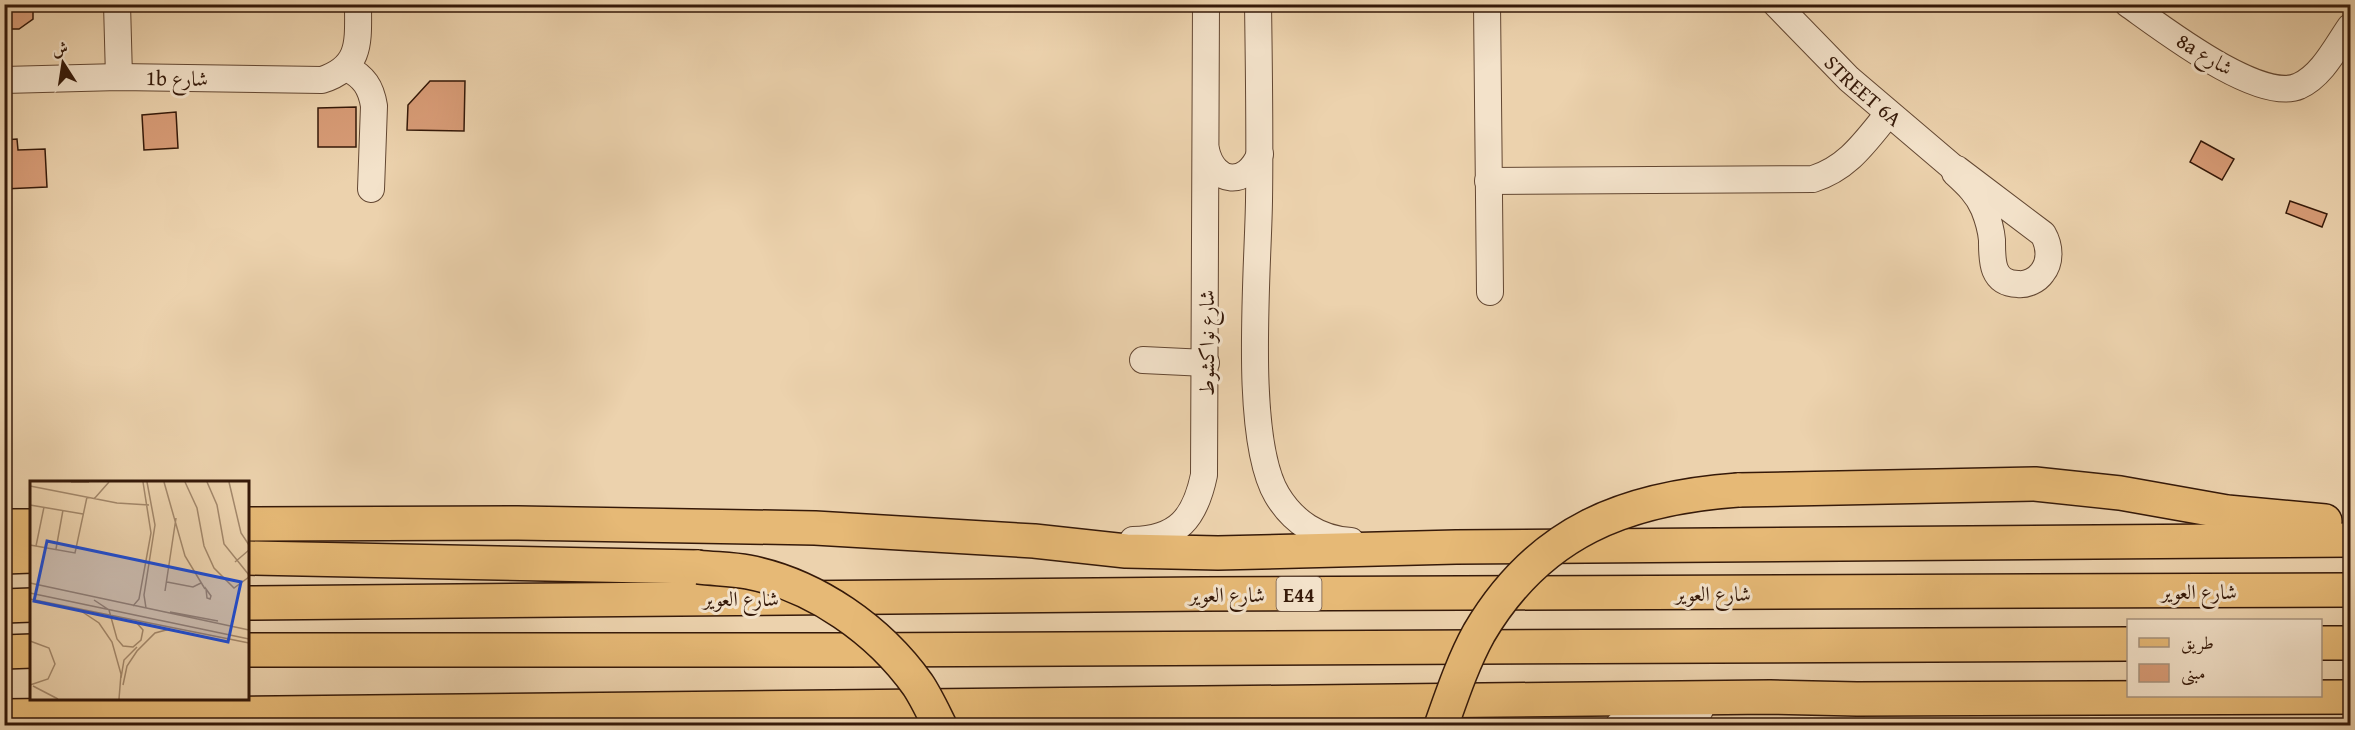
<svg xmlns="http://www.w3.org/2000/svg" width="2355" height="730" viewBox="0 0 2355 730" font-family="'Gentium Book Plus',Amiri,serif">
	<style>
		.building { fill: #d89c77; stroke: #351909; stroke-width: 1.5 }
		.lines { fill: none; stroke-linecap: round; stroke-linejoin: round }
		.minor-casing { stroke: #634732; stroke-width: 28 }
		.major-casing { stroke: #351909; stroke-width: 36 }
		.highway-casing { stroke: #351909; stroke-width: 36 }
		.minor { stroke: #f3e2ca; stroke-width: 26 }
		.major { stroke: #e6b976; stroke-width: 33 }
		.highway { stroke: #e6b976; stroke-width: 33 }
		.major-bridge-casing { stroke: #351909; stroke-width: 36; stroke-linecap: butt }
		.major-bridge { stroke: #e6b976; stroke-width: 33 }
		.labels { text-anchor: middle; dominant-baseline: central; stroke-width: 6; stroke-linejoin: round; paint-order: stroke }
		.shield { fill: #f3e2ca; stroke: #6e5543; stroke-width: 1.5 }
		.shield-label { font-size: 20px; font-weight: bold; fill: #351909 }
		.street-label { font-size: 21px; fill: #351909; stroke: #f3e2ca }
		.inset-road { fill: none; stroke: #a3886b; stroke-width: 1.5 }
		.view { fill: #1d4ed8; fill-opacity: 0.15; stroke: #1d4ed8; stroke-width: 3 }
		.inset-edge { fill: none; stroke: #351909; stroke-width: 3 }
	</style>
	<rect width="100%" height="100%" fill="#ecd2ad"/>
	<filter id="stains"><feTurbulence type="fractalNoise" baseFrequency=".00333" numOctaves="4"/><feColorMatrix values="0 0 0 0 .2 0 0 0 0 .09 0 0 0 0 .02 0 0 0 .5 -.17"/></filter>
	<radialGradient id="worn" r=".72"><stop offset=".6" stop-color="#630" stop-opacity="0"/><stop offset="1" stop-color="#630" stop-opacity=".3"/></radialGradient>
	<!-- building -->
	<g class="building">
		<polygon points="4,4 33,4 33,19 19,29 4,29"/>
		<polygon points="430,81 465,81 464,131 407,130 408,105"/>
		<polygon points="356,107 356,147 318,147 318,108"/>
		<polygon points="176,112 178,148 144,150 142,115"/>
		<polygon points="17,139 18,150 45,149 47,187 4,189 4,140"/>
		<polygon points="2201,141 2234,159 2222,180 2190,162"/>
		<polygon points="2290,201 2327,214 2322,227 2286,213"/>
	</g>
	<g class="lines">
		<!-- minor casing -->
		<g class="minor-casing">
			<g id="minor">
				<polyline points="117,4 119,77"/>
				<path d="M1258,4C1259,70 1260,135 1259,201C1258,271 1243,438 1277,495C1293,522 1319,539 1351,541"/>
				<polyline points="1487,4 1490,292"/>
				<path id="s1" d="M1776,4L1849,79L1956,170"/>
				<path d="M2128,4C2162,28 2260,104 2299,86C2322,76 2336,47 2350,27"/>
				<path d="M347,68C364,77 371,87 374,106L371,189"/>
				<path d="M4,80L119,77L322,80C362,67 358,41 358,4"/>
				<path d="M1206,150C1214,185 1247,187 1260,154"/>
				<path d="M1957,169L2043,234C2050,246 2051,262 2042,273C2037,280 2027,285 2018,284C1991,283 1992,260 1992,240C1991,229 1988,219 1984,209C1978,194 1967,184 1955,173Z"/>
				<path d="M1488,181L1813,179C1848,168 1865,142 1888,114"/>
				<polyline points="1143,360 1206,363"/>
				<path d="M1133,540C1178,539 1195,518 1204,475L1206,4"/>
				<polyline points="1618,726 1663,715 1700,710"/>
			</g>
		</g>
		<!-- major casing -->
		<g class="major-casing">
			<g id="major">
				<polyline points="1738,490 2035,484 2120,493 2227,512 2325,521"/>
				<polyline points="248,524 518,523 815,528 1034,541 1126,551 1218,553 1456,547 2350,540"/>
				<polyline points="4,526 32,526"/>
				<polyline points="4,557 32,556"/>
				<polyline points="248,558 698,567"/>
				<polyline points="4,716 1770,697 1857,699 2350,697"/>
			</g>
		</g>
		<!-- highway casing -->
		<g class="highway-casing">
			<g id="highway">
				<polyline points="248,603 1202,594 2350,590"/>
				<polyline points="4,606 32,605"/>
				<polyline points="2320,643 2350,643"/>
				<polyline points="248,650 846,650 2128,644"/>
				<polyline points="4,652 32,651"/>
			</g>
		</g>
		<!-- minor -->
		<use href="#minor" class="minor"/>
		<!-- major -->
		<use href="#major" class="major"/>
		<!-- highway -->
		<use href="#highway" class="highway"/>
		<!-- major-bridge casing -->
		<g class="major-bridge-casing">
			<g id="major-bridge">
				<path d="M698,567C714,569 732,569 748,572C815,585 879,630 918,685C926,697 933,712 940,726"/>
				<path d="M1441,726C1452,695 1463,662 1479,633C1539,531 1626,498 1738,490"/>
			</g>
		</g>
		<!-- major-bridge -->
		<use href="#major-bridge" class="major-bridge"/>
	</g>
	<g class="labels">
		<!-- shield labels -->
		<rect class="shield" x="1276.5" y="577" width="45" height="34" rx="4.5"/>
		<g class="shield-label">
			<text x="1299" y="594">E44</text>
		</g>
		<!-- street labels -->
		<g class="street-label">
			<text transform="translate(2205 54) rotate(31)">8a شارع</text>
			<text transform="translate(177 78) rotate(1)">1b شارع</text>
			<text stroke="none"><textPath href="#s1" startOffset="123">STREET 6A</textPath></text>
			<text transform="translate(1206 343) rotate(-90)">شارع نواكشوط</text>
			<text x="2199" y="591">شارع العوير</text>
			<text x="1713" y="593">شارع العوير</text>
			<text x="1227" y="594">شارع العوير</text>
			<text x="741" y="598">شارع العوير</text>
		</g>
	</g>
	<!-- overview -->
	<g transform="translate(30 481)">
		<rect width="219" height="219" fill="#ecd2ad"/>
		<path class="inset-road" d="M41,1H59M134,1L155,75L175,108M155,1L167,27L174,65L184,87L204,107L219,96M177,1L187,24L194,63L219,94M199,1L211,52L219,64M0,5L87,22L119,24M64,18L79,1M0,24L53,33M0,64L45,72L57,16M6,65L14,26M26,68L33,29M205,81L219,69M137,101L163,106L171,102M0,102L219,149M176,108L181,115L180,118L177,117ZM135,110L146,37M0,112L219,158M0,118L219,162M64,119L79,129L87,158L93,165L103,166L111,159L113,149L106,141M103,125L109,118L121,52L113,1M116,127L114,114L125,44L117,1M51,130L69,142L82,161L91,193L89,218M140,131L188,140M0,160L19,167L25,183L18,198L0,204M91,197L94,179L107,166M93,204L97,185L107,170L125,152L140,148M3,205L28,218"/>
		<path class="view" d="M17,60L211,101L198,161L4,120Z"/>
		<rect width="219" height="219" class="inset-edge"/>
	</g>
	<!-- margin -->
	<rect width="2355" height="730" fill="none" stroke="#ecd2ad" stroke-width="24"/>
	<rect x="6" y="6" width="2343" height="718" fill="none" stroke="#351909" stroke-width="3"/>
	<rect x="12" y="12" width="2331" height="706" fill="none" stroke="#351909" stroke-width="1.5"/>
	<!-- legend -->
	<rect x="2127" y="619" width="195" height="78" fill="#f3e2ca" stroke="#a7927d" stroke-width="1.5"/>
	<rect x="2139" y="638" width="30" height="9" fill="#e6b976" stroke="#a7927d" stroke-width="1.5"/>
	<text x="2181" y="649" font-size="18" fill="#351909">طريق</text>
	<rect x="2139" y="664" width="30" height="18" fill="#d89c77" stroke="#a7927d" stroke-width="1.5"/>
	<text x="2181" y="679" font-size="18" fill="#351909">مبنى</text>
	<!-- north arrow -->
	<g transform="translate(63 63) rotate(348)" stroke="#f3e2ca" stroke-width="4.5" paint-order="stroke">
	<path d="M0-4.5L10 22L0 15L-10 22Z" fill="#351909"/>
	<text y="-9" font-size="16" font-weight="bold" text-anchor="middle" fill="#351909">ش</text>
	</g>
	<rect width="100%" height="100%" filter="url(#stains)"/>
	<rect width="100%" height="100%" fill="url(#worn)"/>
</svg>
